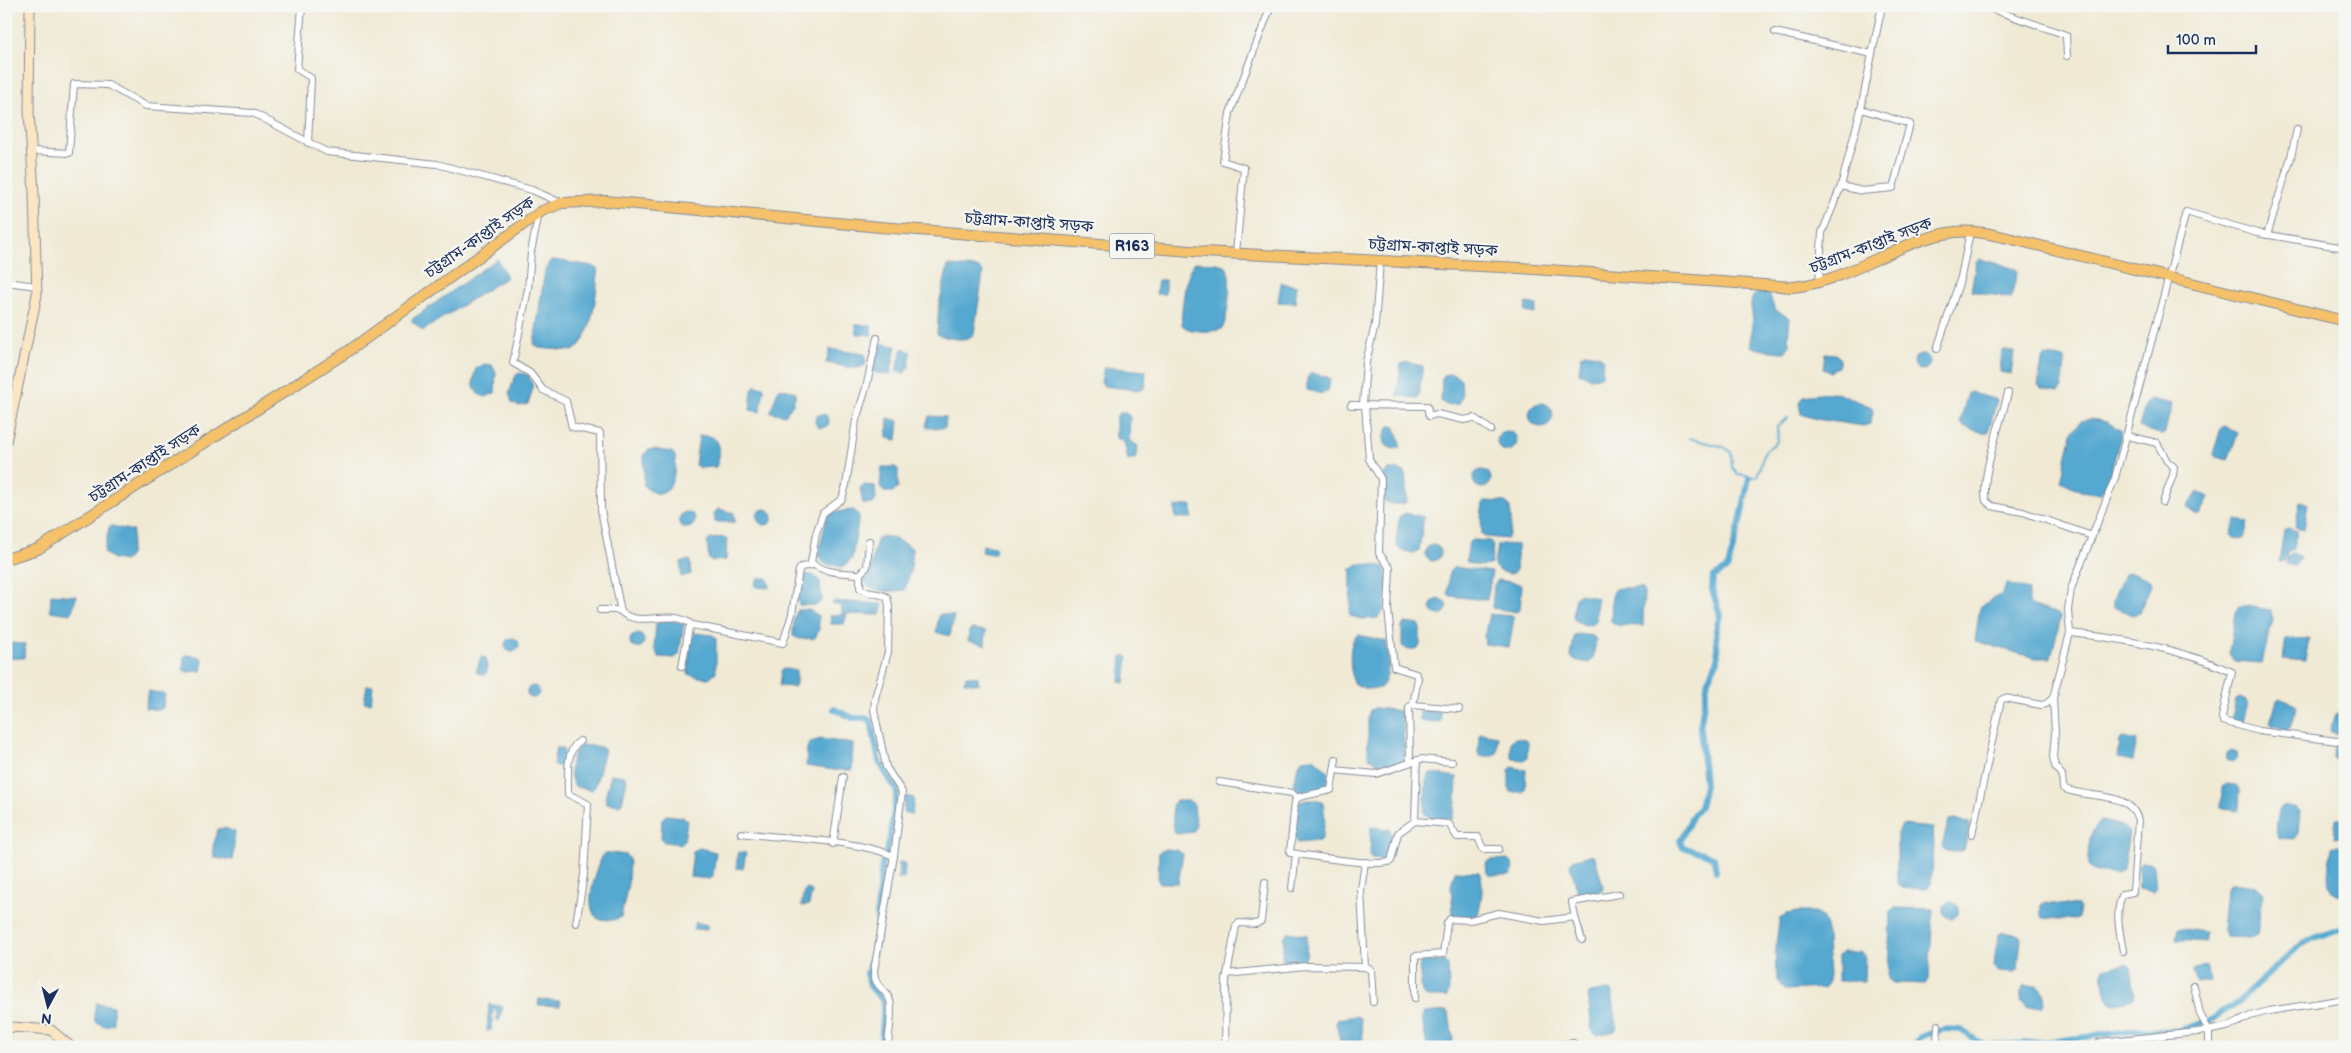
<svg xmlns="http://www.w3.org/2000/svg" width="2351" height="1053" viewBox="0 0 2351 1053" font-family="'Balsamiq Sans','Noto Sans Bengali',sans-serif">
	<style>
		.water { fill: #55a8d0; stroke: #386c97 }
		.lines { fill: none; stroke-linecap: round; stroke-linejoin: round }
		.stream { stroke: #55a8d0; stroke-width: 2 }
		.canal { stroke: #55a8d0; stroke-width: 6 }
		.minor-casing { stroke: #868c9a; stroke-width: 8 }
		.secondary-casing { stroke: #868c9a; stroke-width: 11 }
		.primary-casing { stroke: #868c9a; stroke-width: 12 }
		.minor { stroke: #fff; stroke-width: 6 }
		.secondary { stroke: #fbe6c4; stroke-width: 9 }
		.primary { stroke: #f5c16b; stroke-width: 10 }
		.labels { text-anchor: middle; dominant-baseline: central; stroke-width: 4.5; stroke-linejoin: round; paint-order: stroke }
		.shield { fill: #f6f6f2; stroke: #5d6b8a; stroke-width: 1 }
		.shield-label { font-size: 15px; font-weight: bold; fill: #1b2f5e }
		.street-label { font-size: 16px; fill: #1b2f5e; stroke: #f6f6f2 }
	</style>
	<rect width="100%" height="100%" fill="#f6f6f2"/>
	<filter id="ink" filterUnits="userSpaceOnUse"><feTurbulence type="fractalNoise" baseFrequency=".02" numOctaves="2"/><feDisplacementMap in="SourceGraphic" scale="10" xChannelSelector="R" yChannelSelector="G"/><feConvolveMatrix kernelMatrix="1 2 1 2 8 2 1 2 1" color-interpolation-filters="sRGB"/></filter>
	<filter id="wash" filterUnits="userSpaceOnUse"><feTurbulence type="fractalNoise" baseFrequency=".0096" numOctaves="4" result="noise"/><feDisplacementMap in="SourceGraphic" scale="20" xChannelSelector="R" yChannelSelector="G"/><feGaussianBlur stdDeviation="1.12" result="paint"/><feColorMatrix in="noise" values="0 0 0 0 0 0 0 0 0 0 0 0 0 0 0 0 0 1.4 0 .05"/><feComposite in="paint" operator="in"/></filter>
	<g filter="url(#wash)">
		<rect width="100%" height="100%" fill="#f0ead5"/>
		<!-- water -->
		<g class="water">
			<polygon points="497,259 507,277 422,331 411,320"/>
			<polygon points="1980,259 2016,269 2018,271 2011,298 1971,291 1976,262"/>
			<path d="M554,260L593,266L598,270C597,291 593,339 573,351L539,348L534,344L545,270L550,261Z"/>
			<path d="M1195,262C1202,263 1221,261 1226,267C1233,276 1228,320 1222,329C1213,332 1189,333 1182,325C1180,313 1186,270 1195,262Z"/>
			<path d="M948,266L979,268L983,273L974,334C966,343 946,338 937,334L939,304Z"/>
			<polygon points="1158,280 1165,280 1165,294 1156,294"/>
			<polygon points="1281,283 1297,286 1295,303 1278,302"/>
			<path d="M1759,291L1769,294L1775,310L1790,318L1788,339L1790,345L1785,352C1778,352 1756,350 1751,346C1749,338 1752,333 1753,326C1754,314 1745,299 1759,291Z"/>
			<polygon points="1526,303 1537,305 1535,314 1525,312"/>
			<polygon points="859,324 871,326 872,335 857,334 856,325"/>
			<polygon points="879,343 896,346 890,375 872,372"/>
			<polygon points="903,348 911,352 909,366 904,374 896,371"/>
			<path d="M830,349L865,354L866,364C859,373 837,364 826,363Z"/>
			<polygon points="2002,350 2014,352 2011,374 2000,372"/>
			<polygon points="1584,353 1598,355 1603,358 1602,375 1600,377 1590,378 1579,373 1581,356"/>
			<polygon points="1825,353 1836,354 1840,359 1838,367 1830,372 1823,369"/>
			<circle cx="1922" cy="362" r="8"/>
			<polygon points="2045,356 2063,358 2065,361 2062,388 2058,392 2041,389 2038,386 2042,360"/>
			<polygon points="1407,362 1423,366 1418,398 1397,396 1401,364"/>
			<polygon points="485,364 492,365 496,373 495,393 486,397 478,394 473,384 476,368"/>
			<polygon points="1104,367 1146,371 1145,388 1137,390 1104,386 1101,382"/>
			<polygon points="520,373 529,375 533,388 528,404 520,406 512,403 509,393 516,375"/>
			<polygon points="1311,373 1328,377 1330,379 1328,391 1323,394 1307,390 1307,378"/>
			<polygon points="1449,374 1455,375 1461,380 1462,396 1459,404 1446,405 1441,401 1442,378 1444,375"/>
			<polygon points="755,386 764,387 764,390 760,412 750,410 752,390"/>
			<polygon points="779,388 796,392 793,404 785,415 770,412"/>
			<polygon points="1834,392 1872,407 1873,413 1870,424 1863,426 1816,419 1801,414 1799,403 1803,396"/>
			<path d="M1970,392L1997,400L1988,432C1980,433 1965,428 1960,422L1968,393Z"/>
			<polygon points="2150,399 2172,404 2165,432 2162,435 2139,427 2146,403"/>
			<circle cx="1541" cy="415" r="12"/>
			<polygon points="1119,413 1126,413 1130,417 1129,440 1138,446 1135,460 1128,460 1124,442 1116,438 1116,417"/>
			<circle cx="822" cy="421" r="7"/>
			<polygon points="929,416 946,417 945,428 928,428 926,426"/>
			<polygon points="888,418 899,421 897,440 887,438"/>
			<polygon points="2091,419 2107,422 2120,430 2121,435 2108,482 2100,494 2081,491 2061,481 2072,433 2081,421"/>
			<path d="M1389,426H1394L1400,440V447L1395,449C1380,446 1383,437 1389,426Z"/>
			<polygon points="2224,426 2238,433 2228,460 2216,457 2213,454 2221,428"/>
			<circle cx="1507" cy="441" r="10"/>
			<path d="M699,436C721,433 723,450 716,467L700,468L695,465Z"/>
			<path d="M653,449L672,452L675,455C677,475 669,509 644,486V455L648,450Z"/>
			<polygon points="882,467 895,467 898,469 898,488 893,492 884,492 880,486"/>
			<circle cx="1482" cy="479" r="9"/>
			<polygon points="1388,470 1397,470 1405,472 1407,500 1404,504 1393,504 1384,501 1383,475"/>
			<polygon points="863,485 875,486 876,499 873,504 863,504 860,488"/>
			<polygon points="2198,491 2209,497 2201,514 2198,516 2187,508"/>
			<path d="M1486,501L1505,502L1509,505C1512,514 1512,531 1507,539L1486,537L1482,534L1481,517L1483,503Z"/>
			<polygon points="2300,501 2308,504 2304,529 2295,527"/>
			<polygon points="1190,505 1192,506 1192,518 1175,518 1175,507"/>
			<polygon points="718,509 734,513 735,522 715,522 714,513"/>
			<circle cx="765" cy="517" r="8"/>
			<polygon points="854,510 859,516 852,559 843,567 824,564 819,556 819,551 827,516 834,512"/>
			<circle cx="687" cy="520" r="8"/>
			<polygon points="1405,513 1424,517 1419,550 1413,553 1400,550 1396,545 1399,517"/>
			<polygon points="2236,520 2248,522 2244,539 2234,538 2231,535"/>
			<polygon points="112,526 133,531 130,555 125,561 113,559 104,553 109,527"/>
			<polygon points="2288,528 2297,531 2294,549 2288,552 2285,561 2279,562 2284,530"/>
			<path d="M883,536L893,538L912,548L911,568L905,590C893,592 870,593 863,582L870,569L877,539Z"/>
			<polygon points="725,537 727,539 726,560 712,561 709,560 707,542 710,539"/>
			<path d="M1473,540L1490,541L1493,545L1491,564C1485,567 1471,566 1466,561L1469,542Z"/>
			<polygon points="1502,544 1518,545 1516,570 1511,574 1499,571 1494,566 1497,545"/>
			<circle cx="1433" cy="553" r="8"/>
			<polygon points="983,545 995,547 996,552 992,554 981,552"/>
			<polygon points="2293,553 2300,557 2295,566 2286,564 2288,557"/>
			<polygon points="690,560 691,574 681,577 681,562"/>
			<path d="M1358,564L1383,566C1390,573 1387,613 1378,618L1362,619L1350,616L1351,569Z"/>
			<polygon points="1454,567 1492,572 1487,600 1450,596 1448,593 1449,572"/>
			<polygon points="2131,572 2150,580 2151,585 2139,613 2133,615 2113,607 2113,599 2124,574"/>
			<polygon points="802,574 813,575 820,581 822,600 817,605 799,605 797,597"/>
			<polygon points="758,578 767,578 770,586 768,588 756,587 755,584"/>
			<polygon points="1498,580 1517,583 1522,586 1520,609 1517,612 1492,608 1494,585"/>
			<polygon points="2007,584 2029,590 2029,602 2031,605 2058,614 2061,617 2051,658 2035,658 1975,641 1980,606 2001,595"/>
			<polygon points="1620,588 1641,588 1644,590 1643,626 1617,625 1611,622 1612,593 1615,589"/>
			<polygon points="51,594 77,596 71,614 50,611"/>
			<path d="M1580,594L1597,598L1596,621L1593,624C1586,626 1577,624 1573,618L1575,597Z"/>
			<circle cx="1439" cy="607" r="8"/>
			<polygon points="834,601 883,604 880,615 847,614 844,624 831,624 830,615 842,615 842,606 832,604"/>
			<polygon points="2239,606 2247,606 2271,610 2272,622 2262,663 2235,661 2229,654 2235,612"/>
			<polygon points="798,610 809,610 818,615 819,629 815,638 800,639 793,636 794,617"/>
			<polygon points="941,614 954,616 950,636 936,632 939,615"/>
			<polygon points="1489,614 1512,616 1514,618 1509,647 1485,644 1484,637"/>
			<polygon points="666,620 684,623 679,654 675,658 659,657 654,648 656,624"/>
			<polygon points="1405,623 1420,625 1420,645 1418,649 1407,649 1402,646 1402,626"/>
			<polygon points="972,629 986,631 985,645 968,641 969,631"/>
			<polygon points="695,633 713,635 716,638 716,672 709,678 698,677 688,674 690,640"/>
			<polygon points="1578,634 1593,636 1596,640 1593,659 1589,663 1574,660 1571,657 1574,636"/>
			<circle cx="637" cy="641" r="7"/>
			<path d="M1358,635L1386,641C1389,653 1391,679 1380,688L1366,689L1353,683C1351,671 1346,642 1358,635Z"/>
			<polygon points="2286,638 2309,639 2305,661 2283,659"/>
			<circle cx="512" cy="645" r="7"/>
			<polygon points="10,643 25,644 24,658 8,658 6,655"/>
			<polygon points="186,655 201,657 203,660 201,671 187,672 183,669 184,657"/>
			<polygon points="1122,656 1126,656 1128,658 1125,683 1120,682"/>
			<polygon points="481,657 486,658 487,671 485,676 476,672"/>
			<polygon points="783,669 796,670 796,684 794,687 779,686 781,671"/>
			<polygon points="966,676 978,677 979,684 964,682"/>
			<polygon points="367,685 373,686 371,703 364,702"/>
			<circle cx="533" cy="692" r="6"/>
			<polygon points="148,691 165,694 163,708 159,710 145,708"/>
			<polygon points="2240,698 2248,702 2243,722 2240,723 2232,719 2232,717 2236,700"/>
			<polygon points="2279,698 2297,705 2290,728 2287,730 2272,725 2270,722 2277,700"/>
			<polygon points="1375,708 1402,711 1405,756 1402,763 1395,765 1375,763 1368,756 1368,717 1370,710"/>
			<polygon points="1420,710 1440,712 1441,721 1439,722 1420,721"/>
			<polygon points="2338,714 2345,717 2343,735 2331,732 2330,730 2335,715"/>
			<polygon points="1481,733 1498,736 1497,753 1493,756 1480,756 1478,753 1479,735"/>
			<polygon points="1514,738 1526,739 1528,741 1527,758 1525,760 1513,759 1511,757 1511,741"/>
			<polygon points="2123,738 2137,741 2133,761 2118,758 2120,740"/>
			<polygon points="821,739 853,744 852,770 834,770 806,766 807,748 810,742"/>
			<path d="M581,745L601,747L605,750L595,787L591,790L576,787C566,778 570,752 581,745Z"/>
			<polygon points="2337,747 2345,748 2345,763 2335,760 2333,757 2334,748"/>
			<polygon points="556,748 562,748 564,751 561,766 554,766 553,764"/>
			<circle cx="2232" cy="756" r="5.5"/>
			<polygon points="1310,758 1315,759 1328,771 1328,784 1324,788 1299,791 1294,786 1297,769 1302,759"/>
			<polygon points="1512,767 1526,770 1525,790 1523,792 1511,792 1509,788 1509,770"/>
			<polygon points="1430,773 1457,777 1456,803 1452,819 1431,818 1424,814 1426,781"/>
			<polygon points="611,774 624,776 627,780 622,803 619,805 607,803 605,797"/>
			<polygon points="2227,784 2236,785 2240,789 2239,808 2237,811 2223,809 2221,807 2222,787"/>
			<polygon points="905,796 914,798 912,814 903,812"/>
			<path d="M1308,800H1319L1323,803L1325,819L1322,839L1319,841L1297,843C1294,838 1295,806 1300,802C1301,801 1306,800 1308,800Z"/>
			<polygon points="1176,801 1189,801 1194,804 1196,825 1193,832 1177,834 1174,832 1172,805"/>
			<path d="M2285,806L2296,807L2300,811L2298,833L2294,839L2278,838C2275,829 2277,817 2280,808Z"/>
			<polygon points="666,815 684,817 687,821 684,841 680,844 664,842 661,838 662,819"/>
			<polygon points="1955,819 1969,823 1970,826 1964,850 1957,852 1944,849 1942,846 1949,820"/>
			<polygon points="2336,819 2345,819 2345,838 2334,837"/>
			<path d="M2102,821L2122,826L2129,832L2123,870L2116,875L2093,871L2088,866C2088,851 2088,830 2102,821Z"/>
			<polygon points="1902,825 1933,828 1934,845 1931,884 1927,889 1902,888 1897,882 1897,833"/>
			<polygon points="1371,827 1390,829 1393,840 1392,857 1386,861 1372,859 1370,857"/>
			<polygon points="225,828 235,832 233,860 214,858 213,847 218,829"/>
			<path d="M2337,845L2345,846V895C2341,895 2336,895 2333,892C2324,886 2330,857 2332,848Z"/>
			<polygon points="699,848 716,852 713,876 710,879 690,877 693,851"/>
			<polygon points="1165,849 1177,850 1183,854 1178,883 1160,883 1158,880 1159,852"/>
			<polygon points="738,852 746,853 743,869 736,868"/>
			<path d="M611,853L626,855L629,859L628,884L621,917L613,920L598,919C582,906 597,870 603,854Z"/>
			<polygon points="1590,855 1595,857 1603,886 1602,890 1584,895 1578,893 1570,864 1573,860"/>
			<polygon points="1509,859 1512,862 1513,871 1510,875 1490,875 1487,873 1486,863 1489,860"/>
			<polygon points="899,862 905,863 904,879 898,878"/>
			<polygon points="2142,863 2151,863 2154,865 2156,889 2153,892 2139,889 2138,866"/>
			<path d="M1455,871L1479,872C1485,883 1481,903 1478,915L1470,917L1453,915L1451,885Z"/>
			<polygon points="2233,883 2256,886 2263,892 2257,935 2253,938 2226,937 2222,930 2226,890 2230,885"/>
			<polygon points="805,888 812,891 809,905 801,906"/>
			<circle cx="1951" cy="910" r="8"/>
			<polygon points="2044,903 2078,906 2080,908 2078,918 2076,920 2043,918 2041,916 2041,905"/>
			<polygon points="1894,908 1933,909 1929,980 1926,984 1893,983 1888,979 1890,911"/>
			<path d="M1797,912H1815L1826,922L1829,975L1827,985L1824,988L1786,990C1769,982 1777,934 1780,918L1786,914Z"/>
			<polygon points="696,922 707,925 707,930 693,929"/>
			<polygon points="2178,928 2205,932 2206,942 2177,940 2176,939"/>
			<polygon points="1288,932 1307,935 1306,957 1301,962 1287,963 1282,960 1284,937"/>
			<polygon points="2003,932 2019,935 2021,937 2018,970 2015,972 1998,971 1994,966 1998,934"/>
			<polygon points="1842,952 1861,952 1865,955 1864,981 1838,981 1838,956"/>
			<polygon points="1444,961 1448,965 1449,990 1447,997 1427,997 1422,993 1419,967 1421,962"/>
			<path d="M2126,963L2131,967L2135,995L2133,999L2113,1004C2105,998 2100,977 2104,968Z"/>
			<polygon points="2205,966 2208,968 2210,981 2196,983 2193,970"/>
			<path d="M2037,985C2045,988 2046,999 2043,1006L2027,1007L2021,1001L2023,986Z"/>
			<polygon points="1607,990 1612,991 1617,1027 1615,1031 1597,1035 1592,1032 1588,996 1590,993"/>
			<polygon points="539,999 560,1001 560,1006 538,1005"/>
			<polygon points="96,1003 113,1006 113,1024 105,1026 95,1022 94,1014"/>
			<polygon points="489,1004 503,1007 499,1021 497,1020 496,1009 493,1010 491,1030 487,1031"/>
			<polygon points="1446,1011 1449,1013 1453,1040 1450,1047 1427,1047 1422,1018 1423,1013"/>
			<polygon points="1356,1016 1360,1018 1363,1038 1360,1043 1344,1044 1340,1041 1336,1023 1338,1019"/>
		</g>
		<g class="lines">
			<!-- stream -->
			<path class="stream" d="M1689,438L1724,447L1731,452L1732,467L1738,474L1757,477L1765,451C1777,440 1779,447 1777,427L1788,417"/>
			<!-- canal -->
			<g class="canal">
				<polyline points="834,709 853,718 866,718 871,721 879,762 897,791 889,843 882,864 877,913 878,934 867,973 870,986 884,1002 881,1047"/>
				<path d="M1716,871L1714,858C1705,851 1691,852 1682,846L1680,841L1693,815L1700,807L1705,785L1700,727L1708,679L1718,660L1716,629L1720,615L1712,589L1713,577L1725,570L1728,567L1739,527L1749,478"/>
				<polyline points="1913,1047 1920,1037 1944,1029 1961,1030 1985,1046 2056,1041 2138,1030 2176,1031 2211,1020 2238,1002 2298,947 2314,938 2345,927"/>
			</g>
		</g>
	</g>
	<g filter="url(#ink)">
		<g class="lines">
			<!-- minor casing -->
			<g class="minor-casing">
				<g id="minor">
					<polyline points="302,6 297,69 311,78 308,143"/>
					<polyline points="1983,6 2066,35 2067,56"/>
					<polyline points="1775,32 1872,54 1882,6"/>
					<polyline points="32,151 69,153 74,84 108,85 146,106 253,113 327,152 437,164 532,190 561,203"/>
					<polyline points="1841,186 1861,109"/>
					<path d="M539,213L531,252L528,289L513,363L530,373L543,390L566,401L572,427L600,433L601,510L621,612C642,629 670,607 692,625"/>
					<polyline points="2267,235 2291,157 2297,129"/>
					<polyline points="1236,253 1244,168 1223,161 1230,113 1271,6"/>
					<polyline points="6,282 37,286"/>
					<polyline points="1819,283 1822,233 1841,186 1862,191 1893,188 1910,124 1861,109 1872,54"/>
					<polyline points="1937,349 1961,277 1970,232"/>
					<path d="M2008,393C2002,419 1980,477 1986,501L1992,506L2023,512L2092,536"/>
					<polyline points="1351,405 1427,406 1429,416 1437,414 1464,420 1474,418 1491,430"/>
					<polyline points="1363,405 1366,362 1375,325 1380,261"/>
					<polyline points="1365,405 1369,459 1381,479 1379,553 1390,568 1388,609 1394,667 1416,674 1418,678 1413,705"/>
					<polyline points="2128,436 2157,443 2167,461 2174,467 2173,475 2163,502"/>
					<path d="M869,541L867,567L860,574V588C867,595 878,592 887,597L889,605L888,652L875,698L874,710L886,767L902,792L894,856"/>
					<path d="M860,574C846,573 820,573 811,562L816,534L823,513L842,499L846,485L856,420L866,388L877,338"/>
					<polyline points="600,610 620,610"/>
					<path d="M2070,633C2126,639 2181,649 2232,672L2222,717L2223,721L2259,731L2345,742"/>
					<polyline points="682,666 689,628 692,625 783,643 792,614 799,570 801,567 813,565"/>
					<path d="M1336,759L1331,790L1299,797L1295,801L1290,853C1307,855 1380,868 1391,861L1398,833L1415,821L1417,760"/>
					<polyline points="1410,761 1409,707 1413,705 1459,709"/>
					<polyline points="1334,770 1376,774 1421,759 1452,762"/>
					<polyline points="1219,782 1292,793 1297,798"/>
					<polyline points="1415,821 1449,824 1457,837 1478,837 1483,849 1499,849"/>
					<path d="M741,833C787,839 853,839 894,856L874,971C875,988 883,986 889,998C894,1008 888,1036 888,1047"/>
					<polyline points="1972,834 2001,700 2005,698 2041,705 2046,704 2053,698"/>
					<polyline points="833,844 843,777"/>
					<polyline points="1365,862 1361,890 1365,967 1371,970 1373,1002"/>
					<polyline points="1292,888 1296,854"/>
					<polyline points="1575,917 1572,902 1619,894"/>
					<path d="M576,923L584,875L588,804L568,794C568,779 565,749 580,741"/>
					<path d="M2123,951C2120,934 2114,910 2123,894L2133,892L2138,820C2130,789 2086,800 2063,788L2062,775L2055,766L2053,757L2055,733L2053,698L2070,633L2068,610L2071,589L2115,478L2186,212L2257,233L2345,248"/>
					<polyline points="1227,974 1306,966 1365,967"/>
					<polyline points="2194,986 2200,1014 2209,1031 2209,1047"/>
					<polyline points="1415,998 1415,956 1443,954 1447,923 1450,919 1470,920 1499,913 1544,921 1575,917 1582,940"/>
					<polyline points="1937,1041 1938,1025"/>
					<polyline points="2100,1042 2207,1031 2231,1026 2250,1016 2269,1011 2345,999"/>
					<polyline points="1225,1047 1226,980 1236,926 1239,923 1256,924 1261,921 1265,882"/>
					<polyline points="1540,1047 1573,1043"/>
				</g>
			</g>
			<!-- secondary casing -->
			<g class="secondary-casing">
				<g id="secondary">
					<polyline points="6,442 37,295 34,194 29,111 30,6"/>
					<polyline points="6,1029 13,1027 51,1030 71,1047"/>
				</g>
			</g>
			<!-- primary casing -->
			<g class="primary-casing">
				<path id="primary" d="M6,559L38,549L347,352L542,211L562,203L605,201L880,227L1204,252L1520,268L1792,287C1850,282 1898,239 1955,232C1973,230 1991,234 2008,238L2345,321"/>
			</g>
			<!-- minor -->
			<use href="#minor" class="minor"/>
			<!-- secondary -->
			<use href="#secondary" class="secondary"/>
			<!-- primary -->
			<use href="#primary" class="primary"/>
		</g>
	</g>
	<g class="labels">
		<!-- shield labels -->
		<rect class="shield" x="1109.5" y="233.5" width="45" height="25" rx="4"/>
		<g class="shield-label">
			<text x="1132" y="246">R163</text>
		</g>
		<!-- street labels -->
		<g class="street-label">
			<text transform="translate(1029 223) rotate(4)">চট্টগ্রাম-কাপ্তাই সড়ক</text>
			<text transform="translate(480 238) rotate(-35)">চট্টগ্রাম-কাপ্তাই সড়ক</text>
			<text transform="translate(1871 246) rotate(-21)">চট্টগ্রাম-কাপ্তাই সড়ক</text>
			<text transform="translate(1433 248) rotate(3)">চট্টগ্রাম-কাপ্তাই সড়ক</text>
			<text transform="translate(145 464) rotate(-33)">চট্টগ্রাম-কাপ্তাই সড়ক</text>
		</g>
	</g>
	<!-- margin -->
	<rect width="2351" height="1053" fill="none" stroke="#f6f6f2" stroke-width="25"/>
	<!-- north arrow -->
	<g transform="translate(48 1006) rotate(187)" stroke="#f6f6f2" stroke-width="4" paint-order="stroke">
	<path d="M0-4L9 19L0 12L-9 19Z" fill="#1b2f5e"/>
	<text y="-8" font-size="14" font-weight="bold" text-anchor="middle" fill="#1b2f5e">N</text>
	</g>
	<!-- scale -->
	<path d="M2168 45v8h88v-8" fill="none" stroke="#1b2f5e" stroke-width="2.5"/>
	<text x="2176" y="45" font-size="15" fill="#1b2f5e" stroke="#f6f6f2" stroke-width="4" paint-order="stroke">100 m</text>
</svg>
